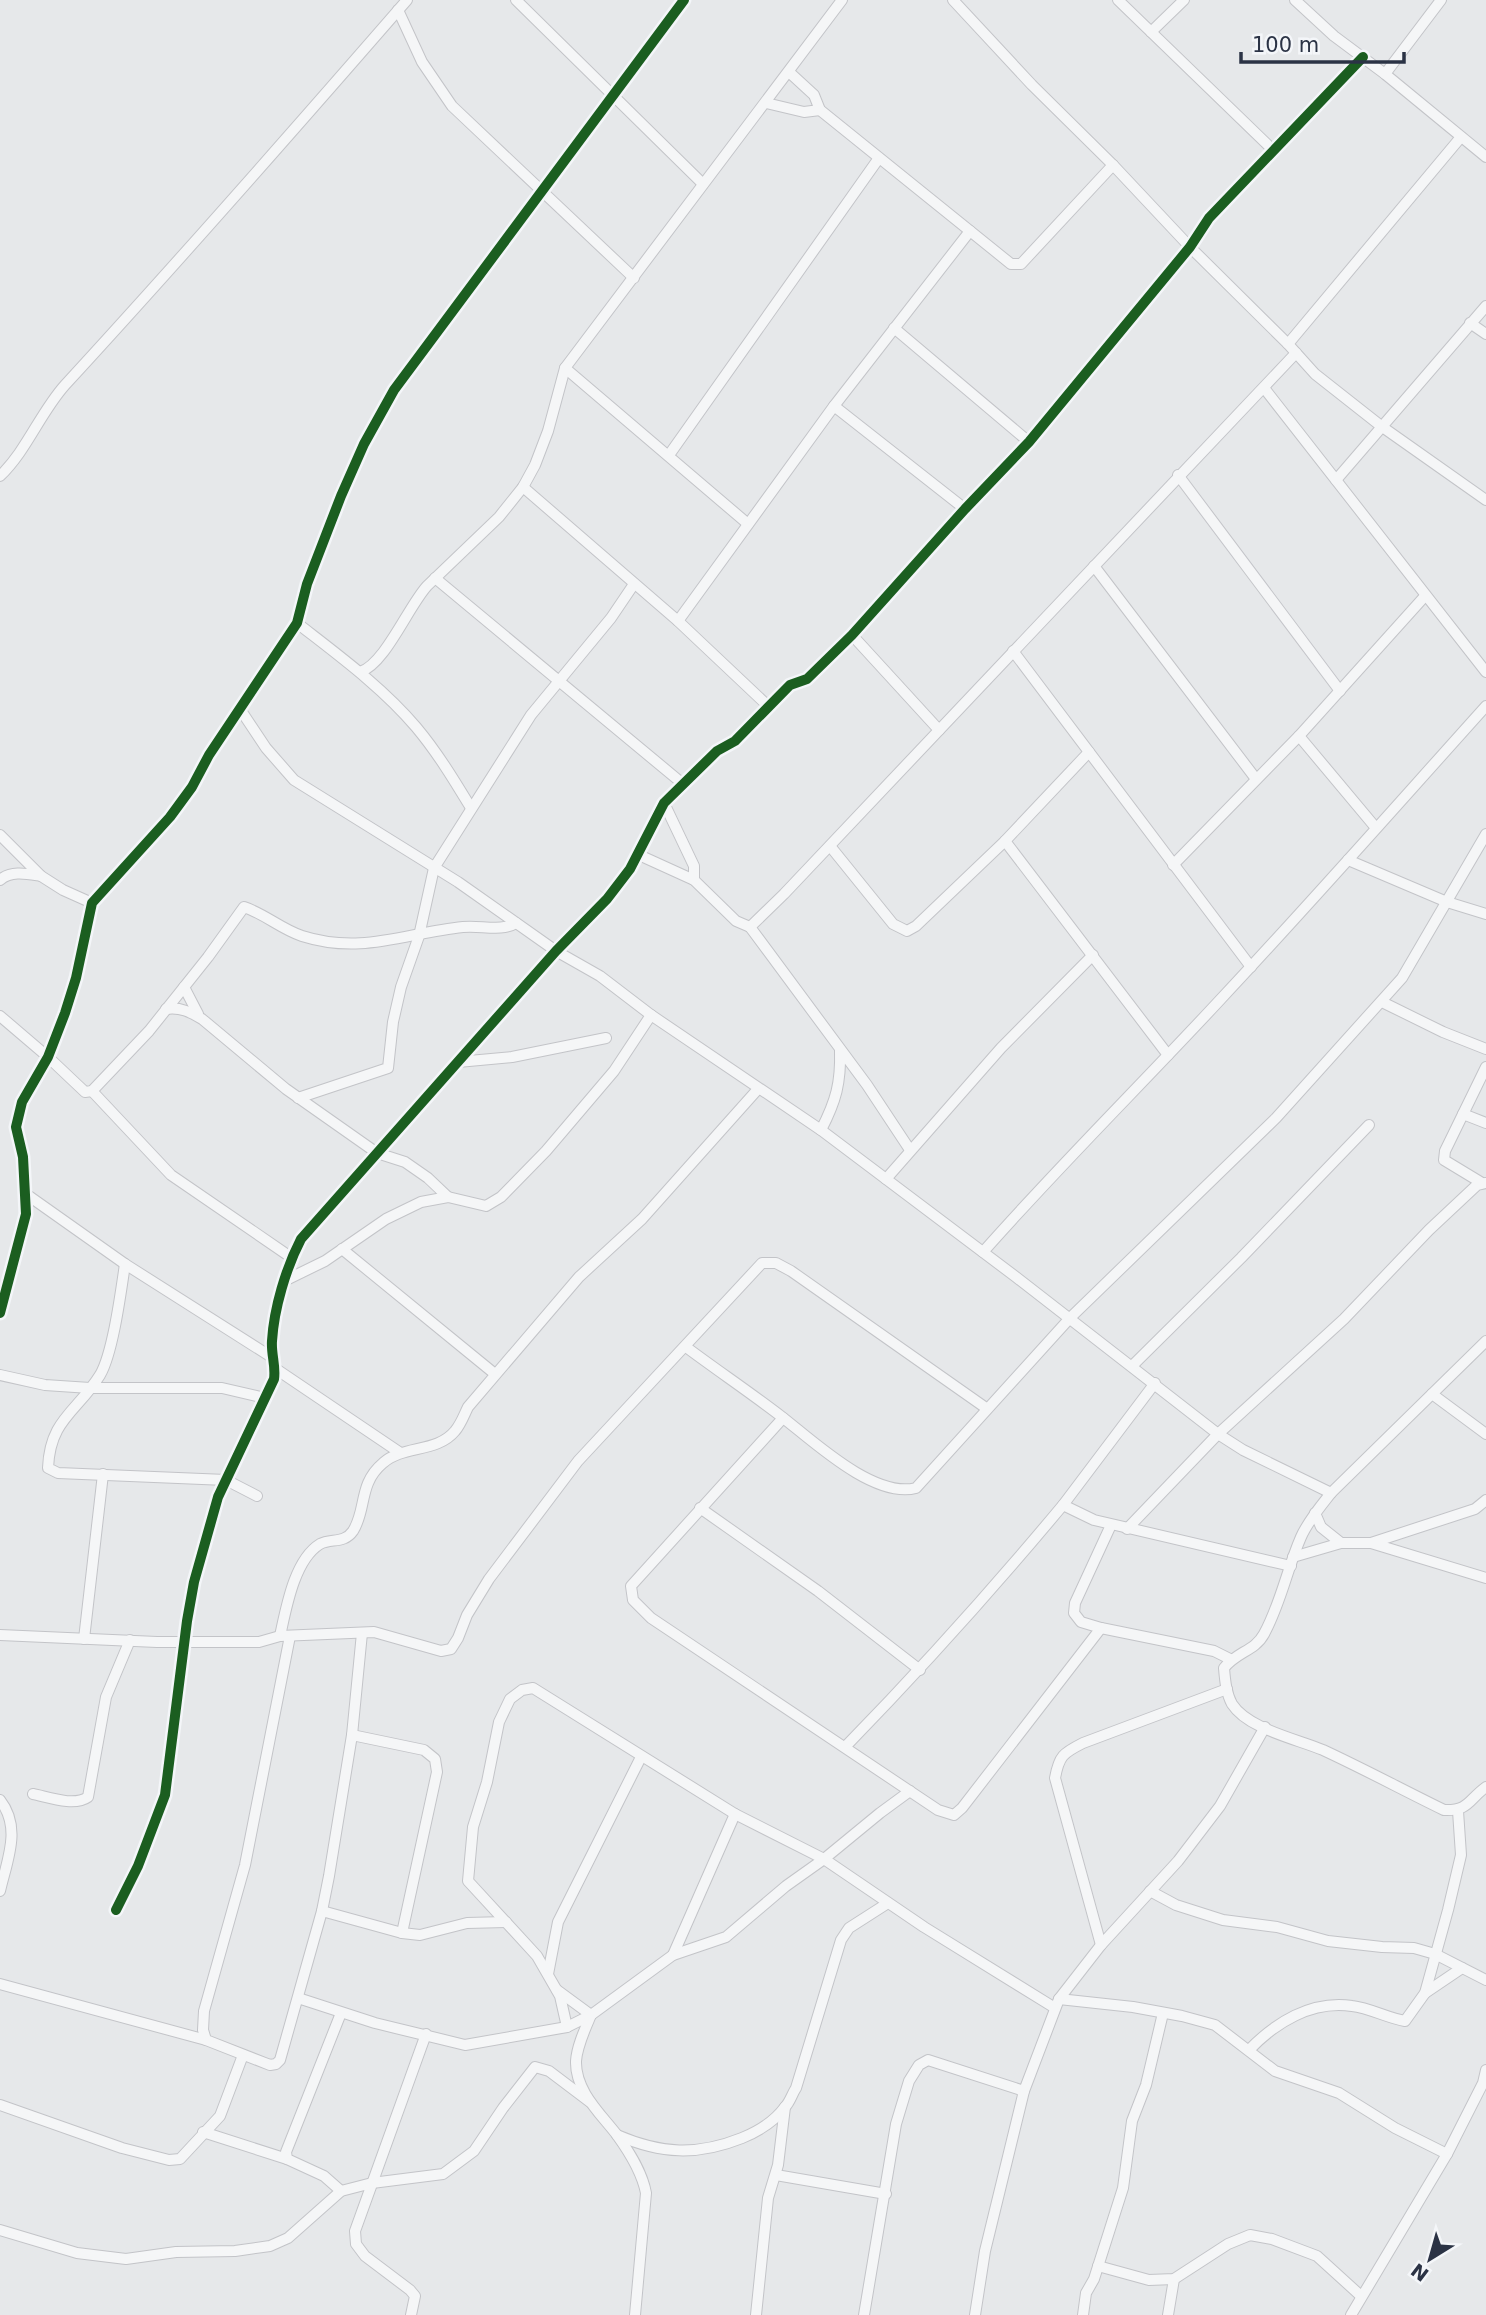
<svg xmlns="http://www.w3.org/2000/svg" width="1486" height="2315" viewBox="0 0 1486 2315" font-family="'DejaVu Sans',sans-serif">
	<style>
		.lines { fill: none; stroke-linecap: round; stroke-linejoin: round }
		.street-casing { stroke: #c3c4c8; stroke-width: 12 }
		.street { stroke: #f5f6f7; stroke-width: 10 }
		.cycleway-casing { stroke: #f4f6f9; stroke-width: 15 }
		.cycleway { stroke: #1b5e20; stroke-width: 10 }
	</style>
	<rect width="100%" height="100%" fill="#e6e8ea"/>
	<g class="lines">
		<!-- street casing -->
		<g class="street-casing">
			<g id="street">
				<polyline points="516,0 703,184"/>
				<polyline points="953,0 1032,85 1113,165 1190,247 1288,344 1315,374 1381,426 1486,500"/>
				<polyline points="1118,0 1273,150"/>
				<polyline points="1295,0 1334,36 1385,74 1486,157"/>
				<polyline points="398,10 422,62 452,106 634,278"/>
				<polyline points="1151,32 1184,0"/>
				<polyline points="789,72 814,95 820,110 1011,264 1021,264 1113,165"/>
				<polyline points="1385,74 1441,0"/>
				<polyline points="766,103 804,112 820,110"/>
				<polyline points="1470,323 1486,334"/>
				<polyline points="894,328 1029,442"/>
				<polyline points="1288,344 1461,137"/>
				<polyline points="565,368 748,524"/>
				<polyline points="1264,388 1486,672"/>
				<polyline points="834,406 965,509"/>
				<polyline points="669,455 879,158"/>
				<polyline points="1178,475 1340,691"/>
				<path d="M0,476C27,450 40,413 65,385C181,259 294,130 407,0"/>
				<polyline points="1336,480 1486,306"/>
				<polyline points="523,487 678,621 767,705"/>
				<polyline points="1094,566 1256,779"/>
				<polyline points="435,578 683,784"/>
				<polyline points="678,621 834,406 970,231"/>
				<path d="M297,623C338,655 382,687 416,727C437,752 454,780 471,808"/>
				<polyline points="852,635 939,730"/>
				<polyline points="1013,651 1251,967"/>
				<path d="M360,672C385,664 408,607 427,586L499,517L523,487L535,465L548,431L565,368L842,0"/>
				<polyline points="240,709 266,748 294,780 458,882 556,951 600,976 651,1015 821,1130 1016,1277 1218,1434 1243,1450 1331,1493"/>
				<polyline points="1299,736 1376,828"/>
				<polyline points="664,803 694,866 694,880"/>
				<polyline points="0,835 41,876 63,890 92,903"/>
				<polyline points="1005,841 1168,1055"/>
				<polyline points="830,846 893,924 907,931 916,926 1005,841 1089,752"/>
				<polyline points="639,855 694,880 736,921 750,927 784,894 1296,353"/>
				<polyline points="1348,860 1447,902 1486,914"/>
				<polyline points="1173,865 1299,736 1425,596"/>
				<path d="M0,880C11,870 28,874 41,876"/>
				<polyline points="750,927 867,1085 910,1150"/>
				<polyline points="184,987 198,1014"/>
				<polyline points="1382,1002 1443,1032 1486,1049"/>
				<path d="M166,1009C181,1007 190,1012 202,1019L286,1089L377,1153L405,1162L428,1178L448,1197"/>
				<path d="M0,1016L48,1057L85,1092L92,1091L149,1031L208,957L244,907C265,914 281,929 302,936C362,955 405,933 463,927C480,925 502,932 516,923"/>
				<polyline points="458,1062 512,1057 606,1038"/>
				<polyline points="92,1091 171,1175 292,1258"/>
				<polyline points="298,1098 388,1068 393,1022 401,987 419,936 434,868 531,715 611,618 634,584"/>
				<polyline points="1463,1114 1486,1123"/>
				<path d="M821,1130C836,1101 841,1083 840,1050"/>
				<polyline points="886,1179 1001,1048 1093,955"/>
				<polyline points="1482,1183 1444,1160 1445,1151 1486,1067"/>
				<polyline points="26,1194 125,1264 273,1358"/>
				<polyline points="342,1249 495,1374"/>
				<path d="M983,1252C1059,1166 1141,1085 1219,1001C1310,904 1397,805 1486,706"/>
				<path d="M125,1264C121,1291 113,1353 100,1375C77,1412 50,1419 48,1468L58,1473L226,1480L257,1496"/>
				<polyline points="284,1281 325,1261 386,1219 421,1202 448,1197 486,1206 501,1197 546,1151 614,1071 651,1015"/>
				<polyline points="0,1313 26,1214 23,1157 16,1127 22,1102 48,1057 65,1013 76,978 92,903 170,817 192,787 209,755 297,623 307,584 341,496 364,444 394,390 684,0"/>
				<path d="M1486,1341L1331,1493C1320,1507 1308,1521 1301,1537C1287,1569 1281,1603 1264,1634C1255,1651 1236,1652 1224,1668C1225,1680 1226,1693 1232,1704C1248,1729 1297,1739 1323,1750C1364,1769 1403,1790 1444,1810C1469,1811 1468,1800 1486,1787"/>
				<path d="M686,1347C718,1371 751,1393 782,1417C813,1441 874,1499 916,1488L1070,1318L1276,1118L1402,978L1486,834"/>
				<polyline points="1132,1366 1241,1258 1369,1125"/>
				<polyline points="276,1369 399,1452"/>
				<polyline points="0,1375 45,1385 90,1388 222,1388 265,1398"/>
				<polyline points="1155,1383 1063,1505 1094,1520 1291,1566"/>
				<polyline points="1432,1394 1486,1434"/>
				<polyline points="783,1418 631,1586 633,1600 651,1618 938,1810 954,1815 962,1808 1101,1628"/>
				<polyline points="700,1508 818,1591 920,1670"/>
				<polyline points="1315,1513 1321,1527 1341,1543"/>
				<polyline points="1111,1525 1075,1603 1074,1613 1081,1622 1101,1628 1214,1651 1230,1659"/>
				<polyline points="1127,1529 1218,1434 1344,1319 1429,1230 1477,1185 1486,1183"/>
				<polyline points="1371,1543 1475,1509 1486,1500"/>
				<polyline points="1293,1557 1341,1543 1371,1543 1486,1578"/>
				<polyline points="0,1635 157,1642 259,1642 280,1636 374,1632 441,1651 451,1649 458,1638 467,1615 489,1579 578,1461 762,1263 776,1263 791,1271 986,1408"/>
				<path d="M280,1636C286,1609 294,1560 320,1544C331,1538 344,1544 353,1531C367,1509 358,1484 383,1463C403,1445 437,1453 455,1431C461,1424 464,1415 468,1407L579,1277L642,1219L758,1089"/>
				<polyline points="290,1636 245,1865 204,2011 203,2030 206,2040 270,2065 276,2064 280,2060 322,1911 329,1876 352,1735 362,1633"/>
				<polyline points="84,1639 103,1474"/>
				<polyline points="352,1735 424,1750 435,1759 437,1772 402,1933"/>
				<path d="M845,1747C921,1669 993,1589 1063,1505"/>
				<path d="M33,1794C48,1797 74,1807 88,1797L106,1697L130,1640"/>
				<path d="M0,1800C22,1828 7,1860 0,1891"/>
				<polyline points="1150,1891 1176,1905 1223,1920 1277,1927 1328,1941 1382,1947 1414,1948 1435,1954 1486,1980"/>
				<path d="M116,1910L138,1866L165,1795L187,1621L194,1582L218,1497L274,1379C276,1366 271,1354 272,1341C274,1308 286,1268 301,1239L556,951L607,899L630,869L664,803L717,751L735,741L790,685L807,679L852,635L965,509L1029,442L1190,247L1209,218L1363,57"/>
				<polyline points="322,1911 402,1933 420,1935 467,1923 506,1922"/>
				<path d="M1101,1945L1055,1778C1059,1756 1063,1753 1083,1743L1227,1689"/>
				<polyline points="673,1955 735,1814"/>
				<polyline points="548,1974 558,1922 641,1757"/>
				<polyline points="0,1984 206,2040"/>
				<polyline points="557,1990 591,2015"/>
				<polyline points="1425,1993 1462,1968"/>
				<polyline points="298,1998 375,2023 465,2045 567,2027 591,2015 673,1955 726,1937 786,1886 824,1859 880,1813 910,1791"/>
				<polyline points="1059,1999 1133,2007 1182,2016 1215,2025 1275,2071 1339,2093 1395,2128 1447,2154"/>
				<polyline points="341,2013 286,2152 287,2159 324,2176 341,2191"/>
				<path d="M591,2015C585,2029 577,2046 576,2061C575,2091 601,2114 617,2135C630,2153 642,2172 646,2193L635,2315"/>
				<polyline points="567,2027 560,1996 537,1956 468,1881 473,1827 487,1782 499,1722 510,1699 522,1690 533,1688 735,1814 824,1859 924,1927 1055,2008"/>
				<path d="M1249,2050C1275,2023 1311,2000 1352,2006C1370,2008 1387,2018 1405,2021L1425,1993L1448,1910L1461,1855L1458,1811"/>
				<polyline points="0,2105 122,2148 169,2160 180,2159 220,2116 243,2055"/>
				<polyline points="203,2132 287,2159"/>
				<path d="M617,2135C661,2154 697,2156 742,2138C759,2131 774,2122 785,2107C790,2102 792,2094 796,2088L841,1940L849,1928L888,1903"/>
				<polyline points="776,2175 886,2194"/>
				<polyline points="0,2230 77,2253 126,2259 176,2252 235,2251 270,2246 288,2238 341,2191 372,2183 443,2174 474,2151 503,2108 535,2067 549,2071 590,2102"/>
				<polyline points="1098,2266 1149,2280 1174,2279 1228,2244 1250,2235 1272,2239 1317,2256 1361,2296"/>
				<polyline points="411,2315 415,2296 410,2290 365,2256 356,2244 355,2231 426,2034"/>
				<polyline points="756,2315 768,2198 778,2165 785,2107"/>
				<polyline points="864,2315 896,2124 909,2081 919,2065 928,2060 1024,2091"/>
				<polyline points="975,2315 985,2251 1024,2091 1059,1999 1101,1945 1178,1861 1220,1806 1265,1727"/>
				<polyline points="1083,2315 1086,2293 1094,2279 1123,2188 1132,2121 1146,2085 1163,2013"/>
				<polyline points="1168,2315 1174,2279"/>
				<polyline points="1351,2315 1447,2154 1483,2083 1486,2070"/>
			</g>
		</g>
		<!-- street -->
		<use href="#street" class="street"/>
		<!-- cycleway casing -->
		<g class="cycleway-casing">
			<g id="cycleway">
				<polyline points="0,1313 26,1214 23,1157 16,1127 22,1102 48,1057 65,1013 76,978 92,903 170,817 192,787 209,755 297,623 307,584 341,496 364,444 394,390 684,0"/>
				<path d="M116,1910L138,1866L165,1795L187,1621L194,1582L218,1497L274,1379C276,1366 271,1354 272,1341C274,1308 286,1268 301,1239L556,951L607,899L630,869L664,803L717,751L735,741L790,685L807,679L852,635L965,509L1029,442L1190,247L1209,218L1363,57"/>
			</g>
		</g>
		<!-- cycleway -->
		<use href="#cycleway" class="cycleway"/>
	</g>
	<!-- north arrow -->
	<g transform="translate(1430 2259) rotate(217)" stroke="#f4f6f9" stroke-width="5" paint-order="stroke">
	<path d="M0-5L12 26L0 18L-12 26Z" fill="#2b3345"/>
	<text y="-10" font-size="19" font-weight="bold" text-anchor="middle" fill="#2b3345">N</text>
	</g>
	<!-- scale -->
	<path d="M1241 52v10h163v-10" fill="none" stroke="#2b3345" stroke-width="3.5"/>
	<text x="1252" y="52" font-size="21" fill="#2b3345" stroke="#f4f6f9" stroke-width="5" paint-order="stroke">100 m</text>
</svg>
